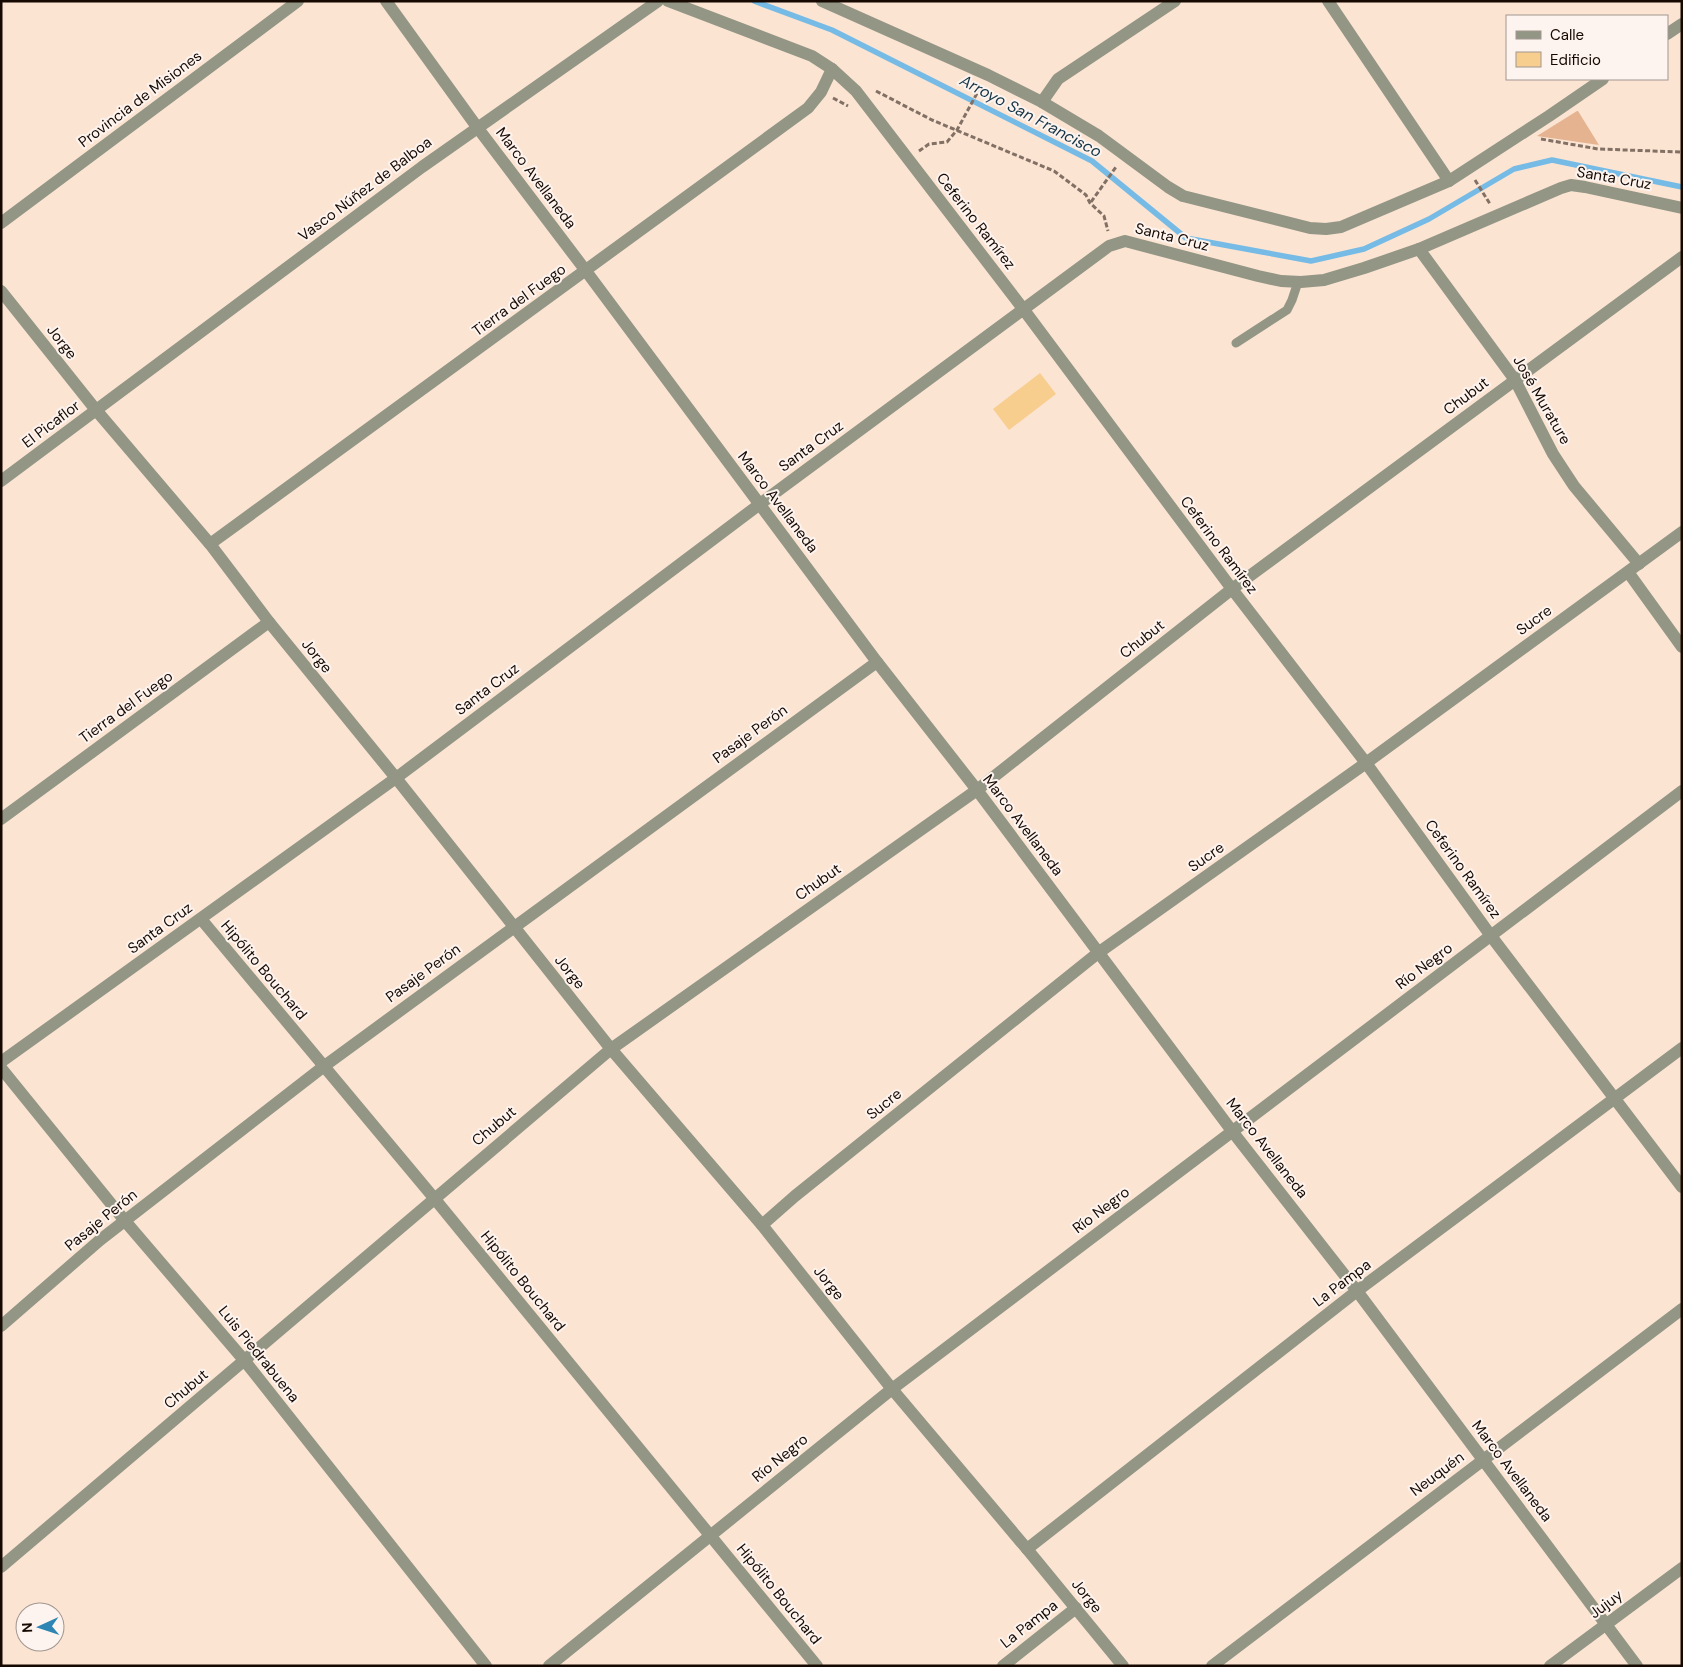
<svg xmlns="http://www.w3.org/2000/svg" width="1683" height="1667" viewBox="0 0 1683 1667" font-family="'DM Sans',sans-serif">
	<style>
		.green { fill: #e5b38f }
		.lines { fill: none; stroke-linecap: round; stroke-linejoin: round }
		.stream { stroke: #76bbe5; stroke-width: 5.5 }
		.building { fill: #f8ce8f }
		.path { stroke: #827064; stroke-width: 3; stroke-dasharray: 5 2.5; stroke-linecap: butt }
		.lane { stroke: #939685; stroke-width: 9 }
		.street { stroke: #939685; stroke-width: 12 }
		.labels { text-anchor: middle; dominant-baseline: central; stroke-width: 4; stroke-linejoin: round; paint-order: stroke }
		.street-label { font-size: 15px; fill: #160902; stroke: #fdf4ef }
		.water-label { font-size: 16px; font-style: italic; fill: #143446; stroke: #fdf4ef }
	</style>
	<rect width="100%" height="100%" fill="#fce4d3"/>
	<!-- green -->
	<polygon class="green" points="1578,111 1599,145 1537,136 1577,111"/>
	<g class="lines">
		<!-- stream -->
		<polyline class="stream" points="754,1 832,30 1092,161 1186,238 1311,261 1364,249 1429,219 1514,169 1552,160 1682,187"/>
	</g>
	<!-- building -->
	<polygon class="building" points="1040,373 1056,394 1009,430 993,409"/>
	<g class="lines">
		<!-- path -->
		<g class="path">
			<polyline points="876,91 932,120 1054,171 1086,195 1090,203 1104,216 1108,231"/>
			<polyline points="833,98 848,106"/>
			<polyline points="1541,139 1598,149 1682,152"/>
			<polyline points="919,151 929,144 947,142 957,130 981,86"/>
			<polyline points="1475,180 1490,204"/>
			<polyline points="1091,202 1116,167"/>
		</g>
		<!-- lane -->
		<polyline class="lane" points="1236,343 1287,310 1292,300 1298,282"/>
		<!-- street -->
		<g class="street">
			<polyline points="386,1 477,127 586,271 877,662 977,790 1232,1131 1357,1291 1637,1666"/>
			<polyline points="668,1 812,56 832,69 856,91 1024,310 1232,589 1366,763 1491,936 1682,1187"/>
			<polyline points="822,1 988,75 1042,102 1099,136 1168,187 1183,196 1310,228 1326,229 1341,227 1449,181 1549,116 1603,79"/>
			<polyline points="1328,1 1449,181"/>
			<polyline points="1667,34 1682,24"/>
			<polyline points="1042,102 1058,79 1175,1"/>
			<polyline points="1,223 298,1"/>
			<polyline points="1419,249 1515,380 1553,454 1574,486 1639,564"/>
			<polyline points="1,291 96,410 210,544 269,622 396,778 611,1049 762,1225 892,1389 1027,1549 1123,1666"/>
			<polyline points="1,481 422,167 658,1"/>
			<polyline points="210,544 808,108 821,92 832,69"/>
			<polyline points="1628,572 1682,647"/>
			<polyline points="1,819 269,622"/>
			<polyline points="201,919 434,1198 817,1666"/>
			<polyline points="1,1062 396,778 760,504 1109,246 1125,241 1258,276 1281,281 1301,282 1324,280 1364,268 1419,249 1561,188 1571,185 1585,187 1682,208"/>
			<polyline points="1,1068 125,1221 244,1360 486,1666"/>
			<polyline points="762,1225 795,1196 1098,953 1366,763 1682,532"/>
			<polyline points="1,1326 100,1240 323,1067 877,662"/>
			<polyline points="1027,1549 1357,1291 1682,1048"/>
			<polyline points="1,1567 611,1049 977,790 1232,589 1682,257"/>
			<polyline points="549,1666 892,1389 1682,791"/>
			<polyline points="1003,1666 1076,1608"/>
			<polyline points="1212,1666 1682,1309"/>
			<polyline points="1550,1666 1682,1568"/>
		</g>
	</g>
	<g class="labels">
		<!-- street labels -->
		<g class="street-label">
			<text transform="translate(140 99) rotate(-37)">Provincia de Misiones</text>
			<text transform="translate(536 178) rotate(53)">Marco Avellaneda</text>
			<text transform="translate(1614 178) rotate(10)">Santa Cruz</text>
			<text transform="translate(365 189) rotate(-37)">Vasco Núñez de Balboa</text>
			<text transform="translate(976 221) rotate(52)">Ceferino Ramírez</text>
			<text transform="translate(1172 237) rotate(14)">Santa Cruz</text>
			<text transform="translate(519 300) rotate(-36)">Tierra del Fuego</text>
			<text transform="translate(62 342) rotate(52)">Jorge</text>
			<text transform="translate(1466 396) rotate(-37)">Chubut</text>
			<text transform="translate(1542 400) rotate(60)">José Murature</text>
			<text transform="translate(51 424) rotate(-37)">El Picaflor</text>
			<text transform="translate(811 446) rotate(-36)">Santa Cruz</text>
			<text transform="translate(778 502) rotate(53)">Marco Avellaneda</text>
			<text transform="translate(1219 545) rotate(53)">Ceferino Ramírez</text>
			<text transform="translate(1534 620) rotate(-36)">Sucre</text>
			<text transform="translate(1142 639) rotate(-38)">Chubut</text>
			<text transform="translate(317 656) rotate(51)">Jorge</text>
			<text transform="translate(487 689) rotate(-37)">Santa Cruz</text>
			<text transform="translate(126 707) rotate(-36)">Tierra del Fuego</text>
			<text transform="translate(750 734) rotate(-36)">Pasaje Perón</text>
			<text transform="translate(1023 825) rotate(53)">Marco Avellaneda</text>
			<text transform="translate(1206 857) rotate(-35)">Sucre</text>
			<text transform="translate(1463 869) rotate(54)">Ceferino Ramírez</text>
			<text transform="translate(818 882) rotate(-35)">Chubut</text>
			<text transform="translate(160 928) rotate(-36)">Santa Cruz</text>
			<text transform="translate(1424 966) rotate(-37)">Río Negro</text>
			<text transform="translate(264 970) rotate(50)">Hipólito Bouchard</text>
			<text transform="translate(570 972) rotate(51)">Jorge</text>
			<text transform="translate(423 973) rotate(-36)">Pasaje Perón</text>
			<text transform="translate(884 1104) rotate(-39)">Sucre</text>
			<text transform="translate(494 1126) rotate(-40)">Chubut</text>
			<text transform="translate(1267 1148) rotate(52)">Marco Avellaneda</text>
			<text transform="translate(1101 1210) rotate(-37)">Río Negro</text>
			<text transform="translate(101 1220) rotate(-39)">Pasaje Perón</text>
			<text transform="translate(523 1281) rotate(51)">Hipólito Bouchard</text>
			<text transform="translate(829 1283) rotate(51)">Jorge</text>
			<text transform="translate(1342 1283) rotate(-37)">La Pampa</text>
			<text transform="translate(259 1354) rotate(51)">Luis Piedrabuena</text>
			<text transform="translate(186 1389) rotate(-40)">Chubut</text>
			<text transform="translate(780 1458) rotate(-39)">Río Negro</text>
			<text transform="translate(1512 1471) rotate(53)">Marco Avellaneda</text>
			<text transform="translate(1437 1474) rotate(-37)">Neuquén</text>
			<text transform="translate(779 1594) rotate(51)">Hipólito Bouchard</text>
			<text transform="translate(1087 1596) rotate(51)">Jorge</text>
			<text transform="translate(1606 1604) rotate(-37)">Jujuy</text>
			<text transform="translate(1029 1624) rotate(-38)">La Pampa</text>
		</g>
		<!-- water labels -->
		<g class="water-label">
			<text transform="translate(1031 116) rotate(28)">Arroyo San Francisco</text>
		</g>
	</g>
	<!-- border -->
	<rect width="1683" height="1667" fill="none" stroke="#160902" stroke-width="5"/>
	<!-- legend -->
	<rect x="1506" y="15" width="162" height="65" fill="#fdf4ef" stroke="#a19690"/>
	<rect x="1516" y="31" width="25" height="8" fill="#939685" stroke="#a19690"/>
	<text x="1550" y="40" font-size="15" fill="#160902">Calle</text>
	<rect x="1516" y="52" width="25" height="15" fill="#f8ce8f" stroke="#a19690"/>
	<text x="1550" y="65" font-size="15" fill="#160902">Edificio</text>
	<!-- north arrow -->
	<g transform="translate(40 1627) rotate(267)"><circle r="24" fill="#fdf4ef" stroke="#a19690"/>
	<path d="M0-4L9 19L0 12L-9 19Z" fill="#2e85b4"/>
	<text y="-8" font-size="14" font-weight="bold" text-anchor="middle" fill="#160902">N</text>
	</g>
</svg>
